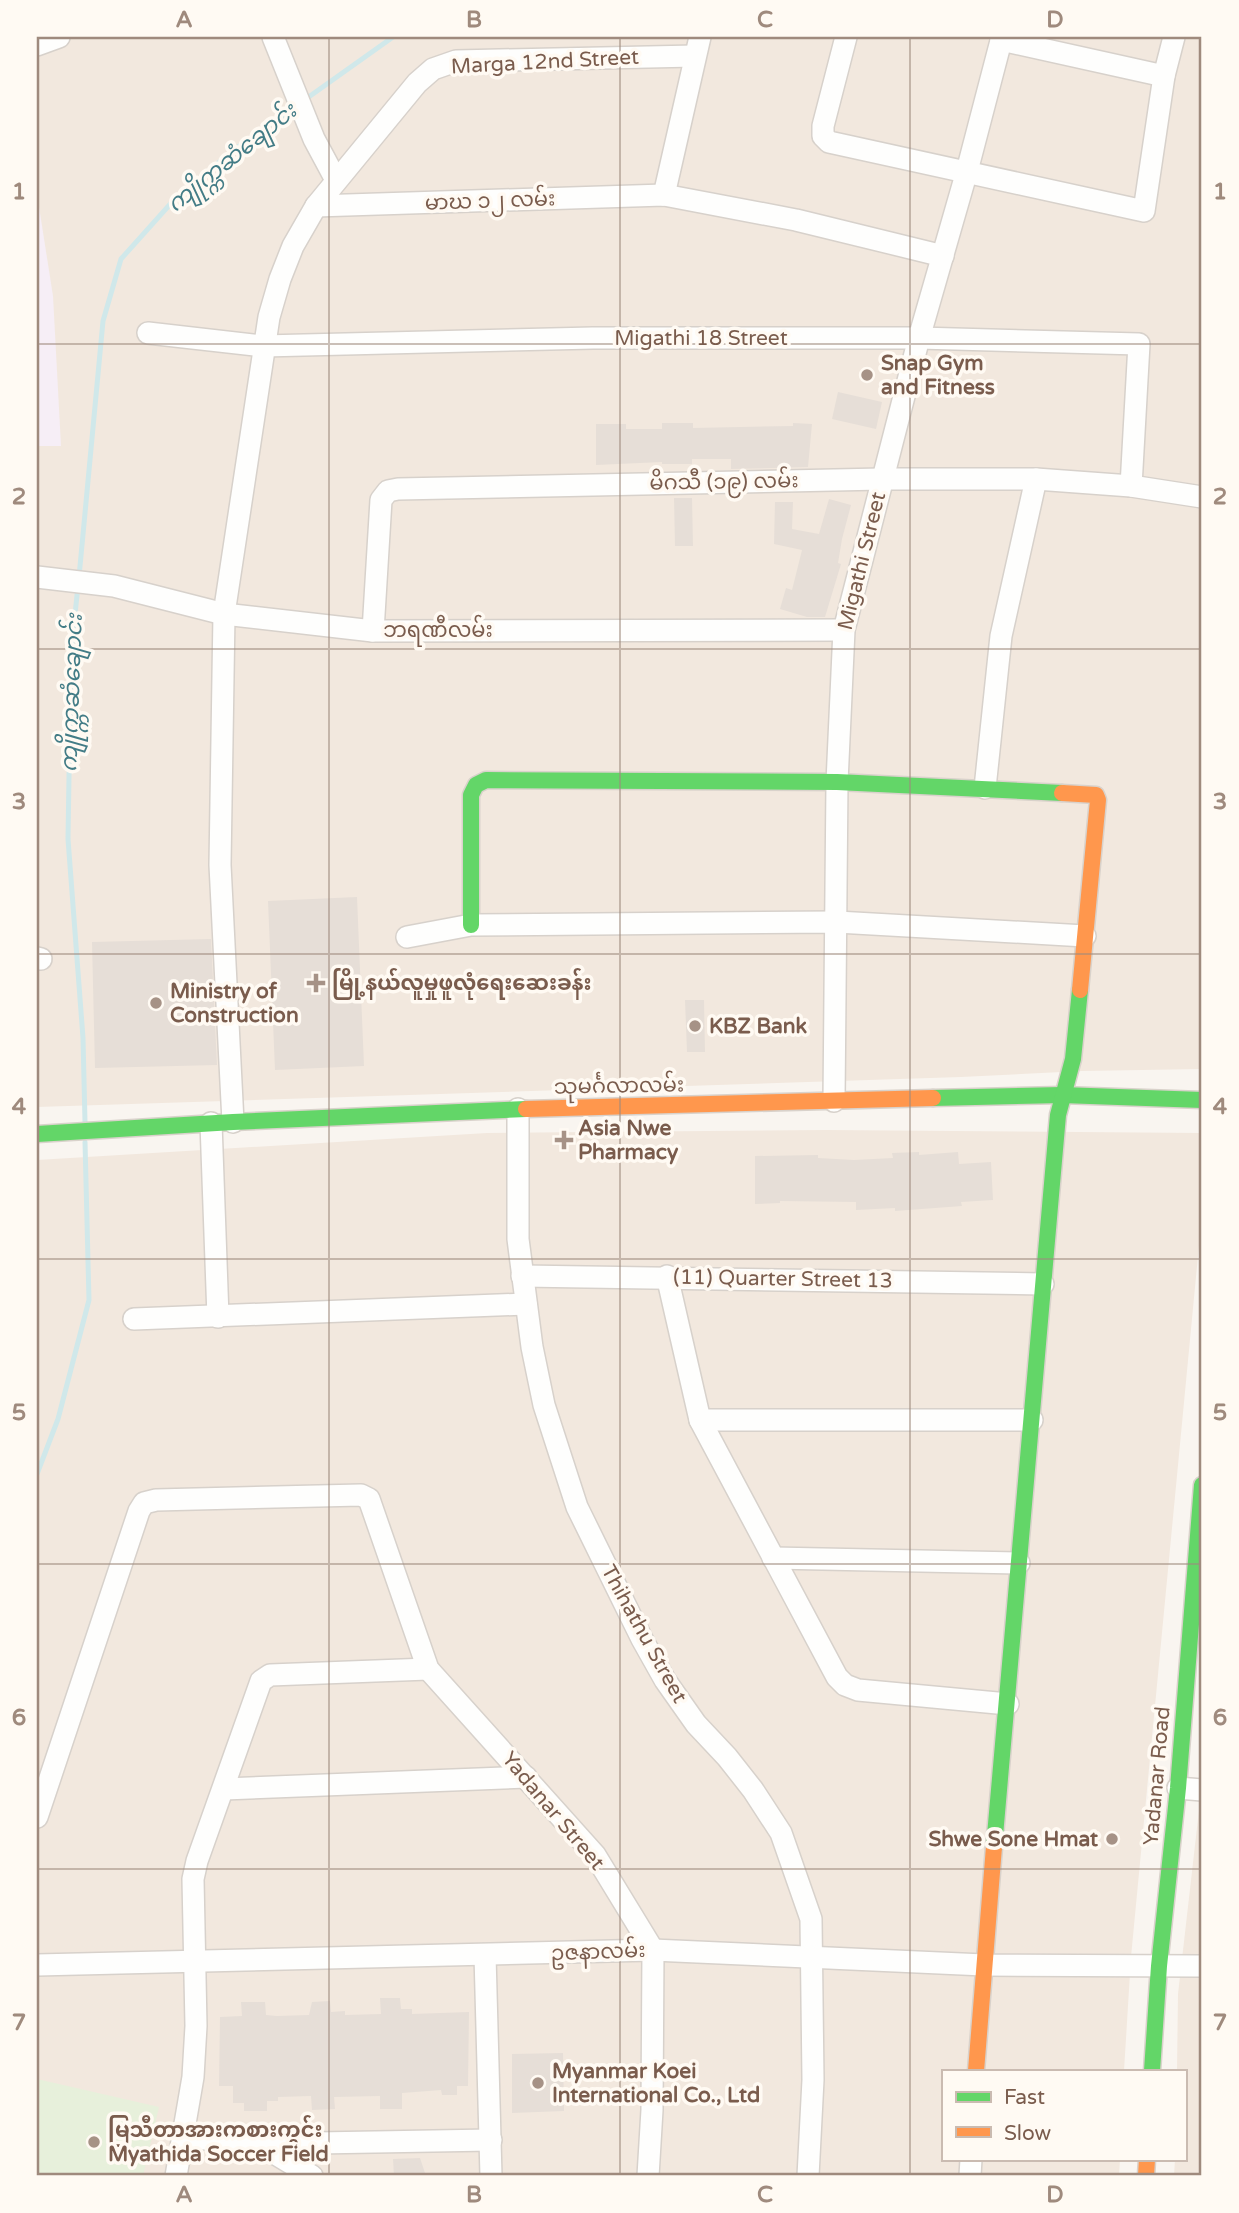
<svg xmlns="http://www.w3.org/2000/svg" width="1239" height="2213" viewBox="0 0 1239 2213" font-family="'Varela Round','Noto Sans Myanmar',sans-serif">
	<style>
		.residential { fill: #f2e8de }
		.education { fill: #f6eef6 }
		.green { fill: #e7f0db }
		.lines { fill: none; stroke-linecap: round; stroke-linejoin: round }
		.stream { stroke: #d0e8ea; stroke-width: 5 }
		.building { fill: #e6ded7 }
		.street-casing { stroke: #d7d1cb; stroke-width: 24 }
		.fast-casing { stroke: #d9d2cb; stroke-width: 19 }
		.slow-casing { stroke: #d9d2cb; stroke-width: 19 }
		.street { stroke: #fefefd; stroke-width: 21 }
		.fast { stroke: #63d668; stroke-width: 16 }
		.slow { stroke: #ff974d; stroke-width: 16 }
		.grid { fill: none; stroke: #9f8a7d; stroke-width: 2; stroke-opacity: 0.55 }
		.poi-dot { fill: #a69286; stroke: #fffaf3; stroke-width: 2.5 }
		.labels { text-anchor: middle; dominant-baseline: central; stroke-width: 7; stroke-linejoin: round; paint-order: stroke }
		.street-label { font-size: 21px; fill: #7a5c4d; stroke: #fffaf3 }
		.poi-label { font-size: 21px; font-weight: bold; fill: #7a5c4d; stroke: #fffaf3; text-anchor: start }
		.water-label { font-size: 23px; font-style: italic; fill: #437c86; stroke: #fffaf3 }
		.neatline { fill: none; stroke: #9f8a7d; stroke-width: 2.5 }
		.grid-label { font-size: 23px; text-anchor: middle; font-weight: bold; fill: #9f8a7d }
	</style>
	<rect width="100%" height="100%" fill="#f9f5f0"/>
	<!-- residential -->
	<g class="residential">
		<polygon points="37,37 1202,37 1202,1069 1082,1071 961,1077 37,1107"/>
		<polygon points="826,1130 1202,1133 1202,1214 1131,1957 1124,2071 943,2071 943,2159 1120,2159 1119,2176 37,2176 37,1160 487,1133"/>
		<polygon points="1202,1784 1202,2176 1174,2176 1175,2159 1185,2159 1185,2071 1177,2071 1178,1994"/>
	</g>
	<!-- education -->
	<polygon class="education" points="37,194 53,296 61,446 37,446"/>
	<!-- green -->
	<polygon class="green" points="37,2079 159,2107 143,2176 37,2176"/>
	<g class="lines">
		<!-- stream -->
		<g class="stream">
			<polyline points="303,101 393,37"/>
			<polyline points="79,577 103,321 121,259 173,201 235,149 295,107"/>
			<polyline points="78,586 71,652 68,839 83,1038 85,1122"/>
			<polyline points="37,1474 58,1419 89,1300 85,1142"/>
		</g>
	</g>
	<!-- building -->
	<g class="building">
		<polygon points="838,392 882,402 876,429 832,419"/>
		<polygon points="662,423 693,423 693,428 793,426 793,423 812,424 808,467 731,469 731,459 692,459 692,464 662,464 662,462 596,465 596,424 626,424 626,429 662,429"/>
		<polygon points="674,498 692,498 693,546 675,546"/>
		<polygon points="829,499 851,505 842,539 838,563 841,564 825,617 807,617 780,609 786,588 792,590 802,550 774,544 775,502 793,502 792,529 819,534"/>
		<polygon points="357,897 364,1066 275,1070 268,901"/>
		<polygon points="211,939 217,1065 95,1068 92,942"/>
		<polygon points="685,1000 704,1000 705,1052 687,1052"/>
		<polygon points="919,1152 919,1155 958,1152 959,1164 991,1162 993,1200 961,1202 962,1206 895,1211 895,1208 856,1210 856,1202 780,1201 780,1203 755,1204 755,1156 818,1155 818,1158 854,1160 893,1158 892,1153"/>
		<polygon points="380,1998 400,1998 401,2009 412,2009 412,2014 469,2012 468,2086 457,2086 457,2095 442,2095 441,2090 402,2093 402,2109 380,2109 380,2096 334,2097 335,2109 312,2110 311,2096 278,2097 278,2101 267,2101 267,2111 244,2111 244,2103 233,2103 233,2086 219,2086 220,2017 242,2016 241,2002 265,2002 266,2015 277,2016 309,2015 312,2002 330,2001 331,2012 345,2011 345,2015 381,2014"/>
		<polygon points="563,2053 564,2111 512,2113 512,2054"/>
		<polygon points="420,2158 426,2176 394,2176 393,2159"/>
	</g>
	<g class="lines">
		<!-- street casing -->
		<g class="street-casing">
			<g id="street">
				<polyline points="273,37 314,139 336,180"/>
				<polyline points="846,37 823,126 823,136 829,142 1144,211 1164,76 1174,37"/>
				<polyline points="1001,40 1164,76"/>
				<polyline points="37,45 59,37"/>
				<polyline points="664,195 700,37"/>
				<polyline points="316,206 664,195 796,220 943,256"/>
				<polyline points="148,333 263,346 593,338 919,338 1139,344 1131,486"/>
				<polyline points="37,577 114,586 224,614 373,631 844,630"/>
				<polyline points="373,631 381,500 388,491 398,489 882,479 1036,479 1131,486 1202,497"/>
				<polyline points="985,788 1001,636 1036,479"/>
				<polyline points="407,937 471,925 837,922 1085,936"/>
				<polyline points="37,958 41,959"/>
				<polyline points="834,1101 837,782 844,630 919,338 967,171 1002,37"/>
				<polyline points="518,1109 518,1239 532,1347 544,1405 577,1507 642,1639 665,1680 696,1724 727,1757 753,1790 781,1833 811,1919 813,2080 808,2176"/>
				<polyline points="233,1122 220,865 224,614 269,317 280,279 293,246 316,206 417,83 433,69 456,61 695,56"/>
				<polyline points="211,1123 218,1317"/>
				<polyline points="522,1276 1043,1284"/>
				<polyline points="667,1276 700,1420 837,1677 845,1685 858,1690 1008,1704"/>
				<polyline points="134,1319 526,1304"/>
				<polyline points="700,1420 1032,1420"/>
				<polyline points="773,1558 1019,1563"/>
				<polyline points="1178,1788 1202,1790"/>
				<polyline points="224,1789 526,1777"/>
				<polyline points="37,1817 139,1511 144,1503 156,1500 361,1495 369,1499 428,1669 595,1855 653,1950 652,2110 648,2176"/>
				<polyline points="485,1955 491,2176"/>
				<polyline points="37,1965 653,1950 984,1965 1202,1966"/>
				<polyline points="184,2137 259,2144 491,2140"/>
				<polyline points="259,2144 312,2176"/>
				<polyline points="176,2176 193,2077 196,2026 193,1879 197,1861 261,1681 270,1675 428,1669"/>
				<polyline points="970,2176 971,2159"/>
			</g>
		</g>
		<!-- fast casing -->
		<g class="fast-casing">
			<g id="fast">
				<polyline points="471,925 471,795 476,785 486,780 837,782 1062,793"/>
				<polyline points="933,1098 1062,1095 1202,1100"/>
				<polyline points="37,1134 233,1122 526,1109"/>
				<polyline points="994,1847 1058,1115 1073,1059 1080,990"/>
				<polyline points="1152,2071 1159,1966 1178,1788 1202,1485"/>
			</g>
		</g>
		<!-- slow casing -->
		<g class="slow-casing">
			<g id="slow">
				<polyline points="1062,793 1096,795 1098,800 1080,990"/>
				<polyline points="526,1109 933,1098"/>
				<polyline points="976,2071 994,1847"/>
				<polyline points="1146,2176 1147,2159"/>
			</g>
		</g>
		<!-- street -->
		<use href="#street" class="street"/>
		<!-- fast -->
		<use href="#fast" class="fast"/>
		<!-- slow -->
		<use href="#slow" class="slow"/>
	</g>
	<!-- grid -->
	<path class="grid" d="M329,37V2176M620,37V2176M910,37V2176M37,344H1202M37,649H1202M37,954H1202M37,1259H1202M37,1564H1202M37,1869H1202"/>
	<!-- markers -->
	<g class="poi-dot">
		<circle cx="867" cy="375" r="7"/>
		<path d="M312.5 972.5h7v7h7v7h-7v7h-7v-7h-7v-7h7z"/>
		<circle cx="156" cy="1003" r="7"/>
		<circle cx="695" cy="1026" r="7"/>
		<path d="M560.5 1129.5h7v7h7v7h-7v7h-7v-7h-7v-7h7z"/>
		<circle cx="1112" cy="1839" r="7"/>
		<circle cx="538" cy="2083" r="7"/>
		<circle cx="94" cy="2142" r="7"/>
	</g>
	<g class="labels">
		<!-- street labels -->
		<g class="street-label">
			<text transform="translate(545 62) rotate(-3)">Marga 12nd Street</text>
			<text transform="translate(490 201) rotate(-2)">မာဃ ၁၂ လမ်း</text>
			<text x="701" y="338">Migathi 18 Street</text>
			<text transform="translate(724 482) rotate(-1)">မိဂသီ (၁၉) လမ်း</text>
			<text transform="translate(862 561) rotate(-76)">Migathi Street</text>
			<text x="438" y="630">ဘရဏီလမ်း</text>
			<text transform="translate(619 1086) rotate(-1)">သုမင်္ဂလာလမ်း</text>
			<text transform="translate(783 1279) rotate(1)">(11) Quarter Street 13</text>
			<text transform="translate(644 1634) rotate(61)">Thihathu Street</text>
			<text transform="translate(1157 1776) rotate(-85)">Yadanar Road</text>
			<text transform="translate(553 1811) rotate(50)">Yadanar Street</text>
			<text transform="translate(598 1952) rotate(-2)">ဥဇနာလမ်း</text>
		</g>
		<!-- poi labels -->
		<g class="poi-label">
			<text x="881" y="363">Snap Gym<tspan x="881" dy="24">and Fitness</tspan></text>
			<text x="332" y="983">မြို့နယ်လူမှုဖူလုံရေးဆေးခန်း</text>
			<text x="170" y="991">Ministry of<tspan x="170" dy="24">Construction</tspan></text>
			<text x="709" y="1026">KBZ Bank</text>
			<text x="578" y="1128">Asia Nwe<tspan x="578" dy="24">Pharmacy</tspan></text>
			<text x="1098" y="1839" text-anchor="end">Shwe Sone Hmat</text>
			<text x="552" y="2071">Myanmar Koei<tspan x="552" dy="24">International Co., Ltd</tspan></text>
			<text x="108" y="2130">မြသီတာအားကစားကွင်း<tspan x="108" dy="24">Myathida Soccer Field</tspan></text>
		</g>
		<!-- water labels -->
		<g class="water-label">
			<text transform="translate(232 158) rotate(-39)">ကျိုက္ကဆံချောင်း</text>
			<text transform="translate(72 693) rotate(-88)">ကျိုက္ကဆံချောင်း</text>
		</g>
	</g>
	<!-- border -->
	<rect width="1239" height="2213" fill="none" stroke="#fffaf3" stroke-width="77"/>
	<!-- legend -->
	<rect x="942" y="2070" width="245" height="91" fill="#fffaf3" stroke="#cabbb1" stroke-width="2"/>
	<rect x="956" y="2092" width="35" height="10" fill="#63d668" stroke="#cabbb1" stroke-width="2"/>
	<text x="1004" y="2104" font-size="21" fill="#7a5c4d">Fast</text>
	<rect x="956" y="2127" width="35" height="10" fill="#ff974d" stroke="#cabbb1" stroke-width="2"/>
	<text x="1004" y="2140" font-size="21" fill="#7a5c4d">Slow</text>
	<rect x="38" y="38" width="1162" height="2136" class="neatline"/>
	<g class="grid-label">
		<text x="184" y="27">A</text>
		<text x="474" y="27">B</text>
		<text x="765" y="27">C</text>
		<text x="1055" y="27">D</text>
		<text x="19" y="199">1</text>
		<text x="1220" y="199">1</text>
		<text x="19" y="504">2</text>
		<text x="1220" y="504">2</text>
		<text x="19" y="809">3</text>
		<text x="1220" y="809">3</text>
		<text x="19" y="1114">4</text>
		<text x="1220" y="1114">4</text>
		<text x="19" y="1420">5</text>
		<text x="1220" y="1420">5</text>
		<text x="19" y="1725">6</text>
		<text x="1220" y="1725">6</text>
		<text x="19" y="2030">7</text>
		<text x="1220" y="2030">7</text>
		<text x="184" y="2202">A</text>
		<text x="474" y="2202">B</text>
		<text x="765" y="2202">C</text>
		<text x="1055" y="2202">D</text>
	</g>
</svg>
